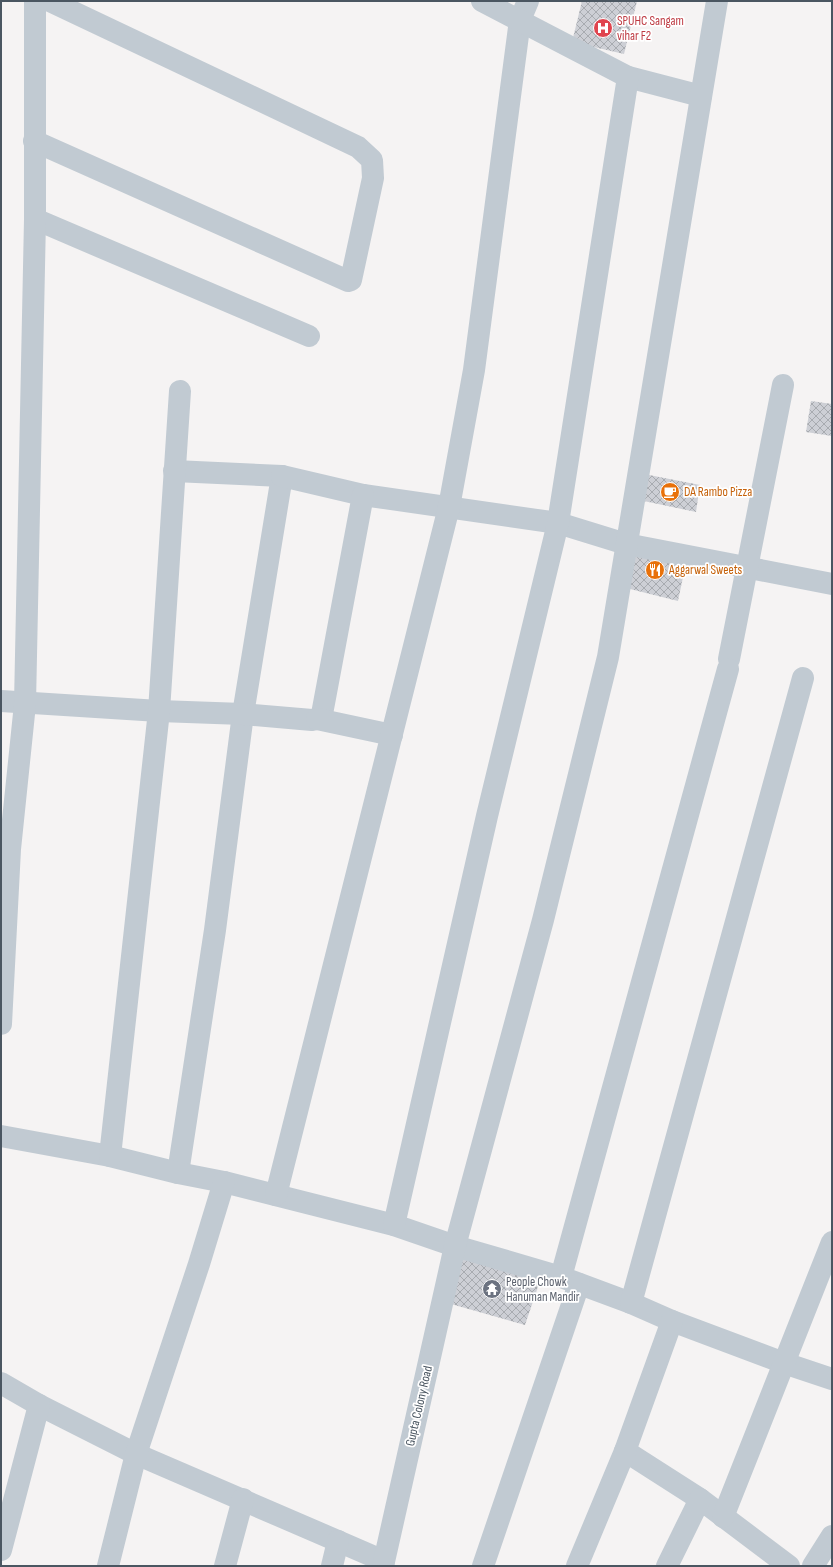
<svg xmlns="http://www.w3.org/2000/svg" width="833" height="1567" viewBox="0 0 833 1567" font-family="'Sofia Sans Condensed',sans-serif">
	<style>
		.building { fill: url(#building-cross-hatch) }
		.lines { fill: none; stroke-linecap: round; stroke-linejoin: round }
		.minor { stroke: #c1cad2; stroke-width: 22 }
		.labels { text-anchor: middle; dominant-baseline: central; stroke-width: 3.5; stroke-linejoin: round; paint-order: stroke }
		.health-label { font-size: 13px; fill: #be3a42; stroke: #fff; text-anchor: start }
		.food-label { font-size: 13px; fill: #c56008; stroke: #fff; text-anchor: start }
		.worship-label { font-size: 13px; fill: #5b616d; stroke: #fff; text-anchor: start }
		.street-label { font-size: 13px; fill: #4a5661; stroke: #fff }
	</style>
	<defs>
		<pattern id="building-cross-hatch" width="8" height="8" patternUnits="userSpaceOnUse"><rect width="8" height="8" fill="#cdcfd5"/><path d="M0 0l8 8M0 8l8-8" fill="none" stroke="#a8abb0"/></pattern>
	</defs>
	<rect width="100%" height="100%" fill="#f5f3f3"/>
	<!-- building -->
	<g class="building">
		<polygon points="582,1 637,1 624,54 572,42"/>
		<polygon points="811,401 832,404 832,436 806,432"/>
		<polygon points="644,474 700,485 696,512 639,500"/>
		<polygon points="629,540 688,553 678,601 622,587"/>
		<polygon points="456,1251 542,1275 525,1325 444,1302"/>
	</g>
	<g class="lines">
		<!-- minor -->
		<g class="minor">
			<polyline points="628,77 701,96"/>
			<polyline points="34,141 348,281 351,280 373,178 372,160 358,147 50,1"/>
			<polyline points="35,219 309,336"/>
			<polyline points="174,471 282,476 243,714 215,930 178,1173"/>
			<polyline points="282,476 363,495 558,523 626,544 832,584"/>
			<polyline points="729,659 783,385"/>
			<polyline points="1,701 159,711 243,714 312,720 317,719 322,714 363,495"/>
			<polyline points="317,719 392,735"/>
			<polyline points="1,1024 10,849 25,704 35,219 35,1"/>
			<polyline points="1,1136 110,1156 178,1173 224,1182 394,1225 455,1246 561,1277 631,1303 672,1321 784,1363 832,1379"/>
			<polyline points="110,1156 159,711 180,391"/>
			<polyline points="276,1195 449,507 474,370 520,20 528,1"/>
			<polyline points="394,1225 487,816 558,523 628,77 482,1"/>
			<polyline points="561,1277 728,669"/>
			<polyline points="631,1303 803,678"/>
			<polyline points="1,1383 39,1405 136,1454 384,1561"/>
			<polyline points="625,1451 700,1499 789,1566"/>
			<polyline points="723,1517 832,1242"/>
			<polyline points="1,1550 39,1405"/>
			<polyline points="108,1566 136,1454 199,1264 224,1182"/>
			<polyline points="225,1566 243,1499"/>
			<polyline points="332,1566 338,1541"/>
			<polyline points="383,1566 455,1246 543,920 608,657 717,1"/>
			<polyline points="483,1566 579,1284"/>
			<polyline points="577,1566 625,1451 672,1321"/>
			<polyline points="667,1566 700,1499"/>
			<polyline points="813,1566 832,1536"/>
		</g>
	</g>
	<!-- icons -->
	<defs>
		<g id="hospital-disc" transform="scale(1)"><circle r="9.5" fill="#e0444e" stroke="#fff"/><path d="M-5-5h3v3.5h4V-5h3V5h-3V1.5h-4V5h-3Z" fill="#fff"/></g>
		<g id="cafe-disc" transform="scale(1)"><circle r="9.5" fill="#e8710a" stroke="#fff"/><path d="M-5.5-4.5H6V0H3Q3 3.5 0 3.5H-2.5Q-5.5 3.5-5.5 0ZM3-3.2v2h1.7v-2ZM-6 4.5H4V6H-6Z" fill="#fff"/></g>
		<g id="restaurant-disc" transform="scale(1)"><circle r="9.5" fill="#e8710a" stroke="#fff"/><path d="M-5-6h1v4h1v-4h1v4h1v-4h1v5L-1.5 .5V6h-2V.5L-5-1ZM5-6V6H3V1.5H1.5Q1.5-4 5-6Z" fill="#fff"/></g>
		<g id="temple-disc" transform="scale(1)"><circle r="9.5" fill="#6b7280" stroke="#fff"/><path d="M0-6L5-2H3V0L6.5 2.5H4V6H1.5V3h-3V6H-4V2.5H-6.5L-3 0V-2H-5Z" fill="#fff"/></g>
	</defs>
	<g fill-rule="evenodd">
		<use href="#hospital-disc" x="603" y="28"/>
		<use href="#cafe-disc" x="670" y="492"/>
		<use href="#restaurant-disc" x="655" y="570"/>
		<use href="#temple-disc" x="492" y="1289"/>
	</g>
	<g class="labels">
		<!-- health labels -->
		<g class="health-label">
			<text x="617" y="21">SPUHC Sangam<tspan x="617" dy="15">vihar F2</tspan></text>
		</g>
		<!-- food labels -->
		<g class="food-label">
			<text x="684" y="492">DA Rambo Pizza</text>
			<text x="669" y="570">Aggarwal Sweets</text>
		</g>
		<!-- worship labels -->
		<g class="worship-label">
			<text x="506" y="1282">People Chowk<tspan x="506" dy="15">Hanuman Mandir</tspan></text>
		</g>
		<!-- street labels -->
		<g class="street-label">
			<text transform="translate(419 1406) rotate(-77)">Gupta Colony Road</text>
		</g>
	</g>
	<!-- border -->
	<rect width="833" height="1567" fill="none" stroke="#4a5661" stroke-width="4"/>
</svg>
